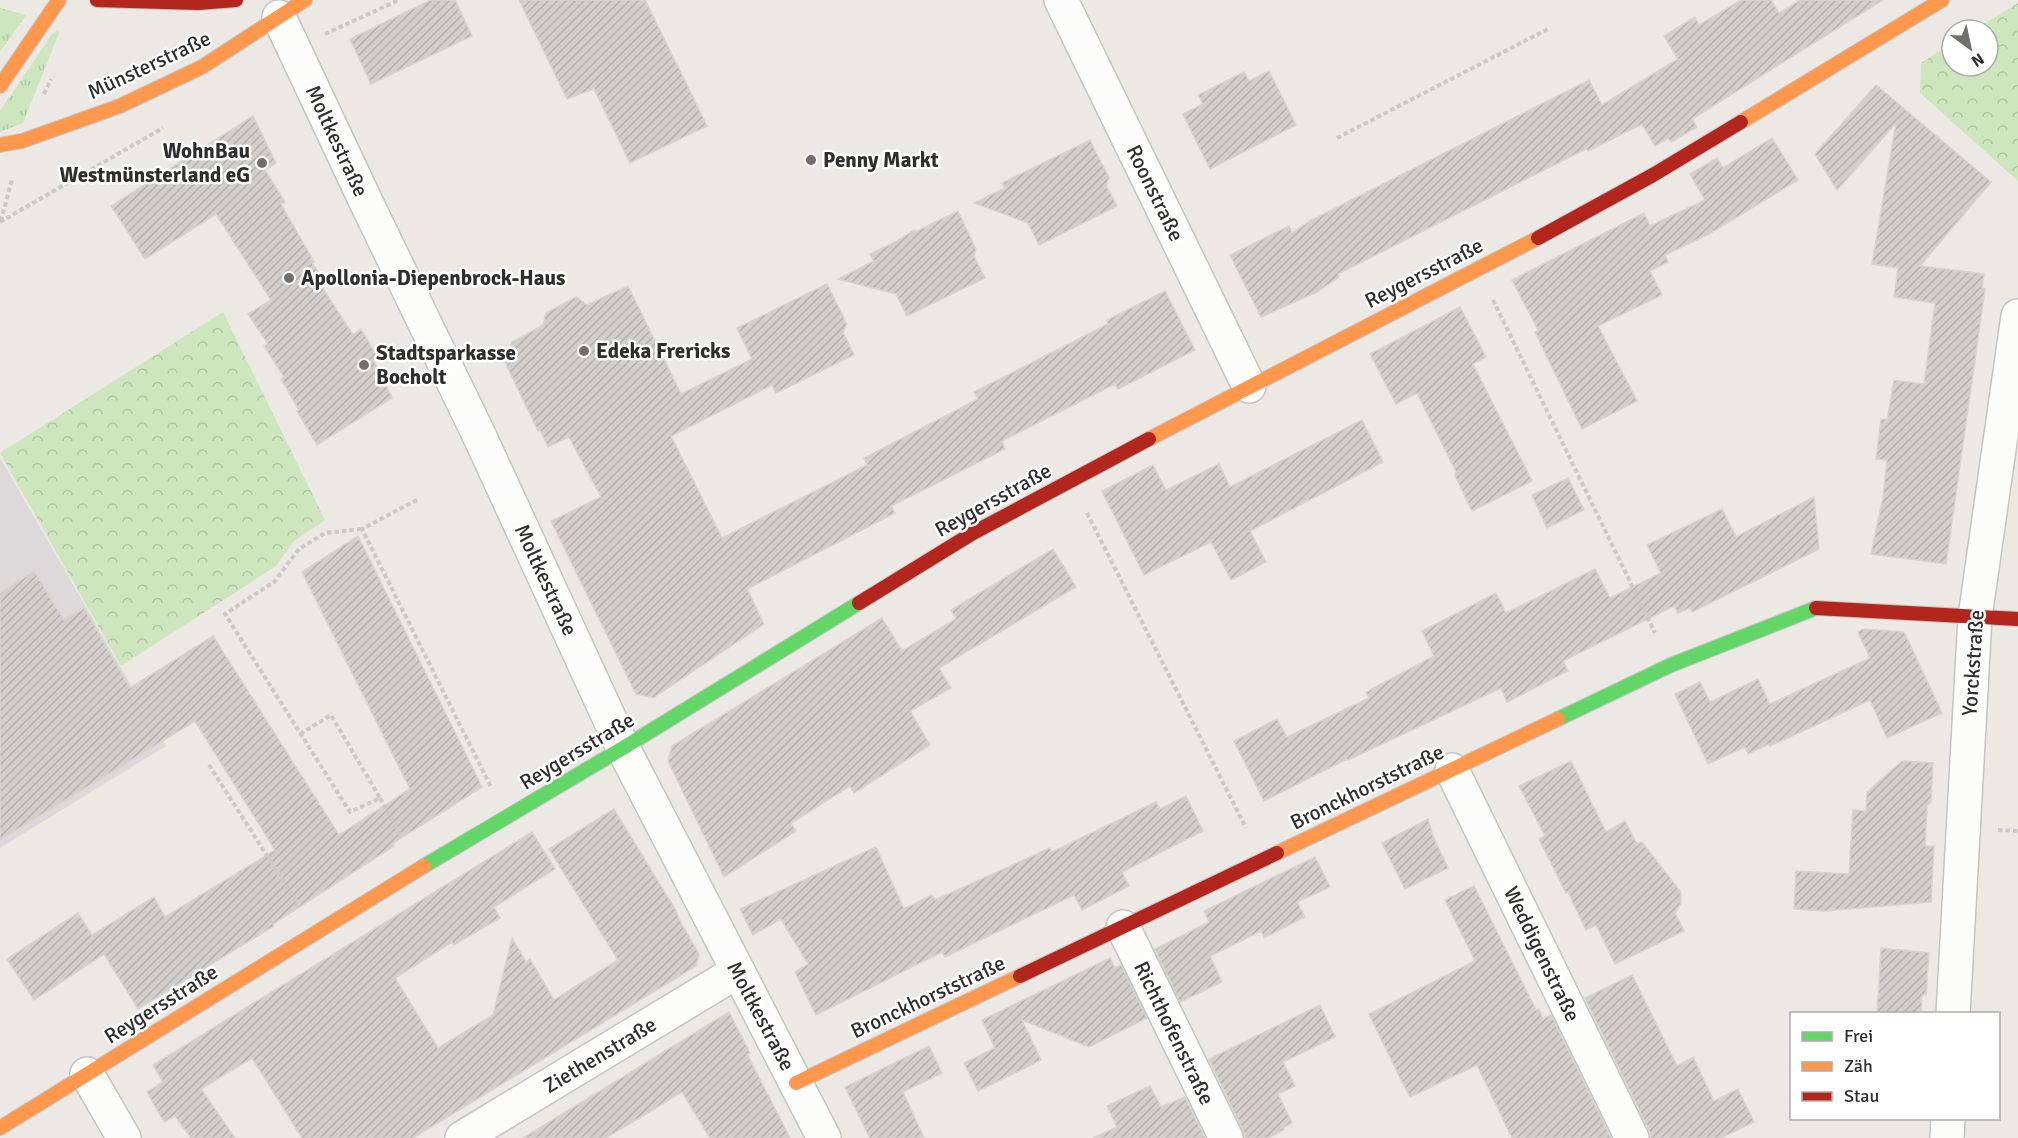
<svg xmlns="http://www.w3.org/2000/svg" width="2018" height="1138" viewBox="0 0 2018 1138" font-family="Signika,sans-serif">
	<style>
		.industrial { fill: #dcd9db }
		.grass { fill: url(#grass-tufts) }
		.park { fill: url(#park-crowns) }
		.building { fill: url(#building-hatch); stroke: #d7d4d0; stroke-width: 1.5 }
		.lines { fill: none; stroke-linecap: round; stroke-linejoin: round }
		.street-casing { stroke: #c5c4c5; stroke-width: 36 }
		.fast-casing { stroke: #c5c4c5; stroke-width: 16 }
		.slow-casing { stroke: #c5c4c5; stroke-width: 16 }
		.jam-casing { stroke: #c5c4c5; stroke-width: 16 }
		.path { stroke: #c9c9c8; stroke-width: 4; stroke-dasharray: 4.5 3; stroke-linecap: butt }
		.street { stroke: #fcfcfb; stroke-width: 33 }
		.fast { stroke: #63d668; stroke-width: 14 }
		.slow { stroke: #ff974d; stroke-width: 14 }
		.jam { stroke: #b3261e; stroke-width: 14 }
		.poi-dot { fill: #706f6e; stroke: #fff; stroke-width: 2 }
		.labels { text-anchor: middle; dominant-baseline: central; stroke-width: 5; stroke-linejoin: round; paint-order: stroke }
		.street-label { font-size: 21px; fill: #2e2e2e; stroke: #fff }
		.poi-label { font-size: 21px; font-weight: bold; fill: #2e2e2e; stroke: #fff; text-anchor: start }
	</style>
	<defs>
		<pattern id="grass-tufts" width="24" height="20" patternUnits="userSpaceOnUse" patternTransform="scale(1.5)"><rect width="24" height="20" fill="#cee6be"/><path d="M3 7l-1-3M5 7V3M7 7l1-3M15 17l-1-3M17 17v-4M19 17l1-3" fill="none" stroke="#b1c6a4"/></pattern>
		<pattern id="park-crowns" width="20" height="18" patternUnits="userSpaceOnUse" patternTransform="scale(1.5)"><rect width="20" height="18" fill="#cee6be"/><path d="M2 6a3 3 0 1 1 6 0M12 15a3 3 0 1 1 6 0" fill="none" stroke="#b1c6a4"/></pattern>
		<pattern id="building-hatch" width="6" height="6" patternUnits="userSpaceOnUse" patternTransform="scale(1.5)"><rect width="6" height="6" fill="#d1cecb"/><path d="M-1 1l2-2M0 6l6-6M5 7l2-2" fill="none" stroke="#b4b1af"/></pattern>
	</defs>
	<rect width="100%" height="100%" fill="#ece8e4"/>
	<!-- industrial -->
	<polygon class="industrial" points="0,458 166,746 0,848"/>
	<!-- grass -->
	<g class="grass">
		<polygon points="0,8 26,15 0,52"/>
		<polygon points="57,31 59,33 23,123 0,132 0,111 52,34"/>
	</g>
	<!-- park -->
	<g class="park">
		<polygon points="2018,3 2018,181 1920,93 1921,63 1952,43 1952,66 1988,66 1988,30 1974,30"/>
		<polygon points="223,312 325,520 294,541 276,566 121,666 0,453"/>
	</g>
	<!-- building -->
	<g class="building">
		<polygon points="431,0 455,0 472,36 371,84 350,39"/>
		<polygon points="519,0 645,0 707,126 630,163 594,89 567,99"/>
		<polygon points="1741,0 1771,0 1779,13 1800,0 1883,0 1692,119 1697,127 1671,142 1668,138 1655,146 1642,124 1588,151 1586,149 1554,165 1338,274 1339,277 1317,292 1261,317 1230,255 1289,226 1292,233 1310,221 1589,80 1602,105 1678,59 1664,36 1695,17 1699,25"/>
		<polygon points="1269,71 1296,125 1210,169 1183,114 1203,104 1198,95 1244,72 1249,81"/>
		<polygon points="1876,85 1991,182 1920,266 1984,274 1982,288 1985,289 1946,564 1871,554 1883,497 1887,460 1876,459 1881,419 1887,420 1894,380 1924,384 1935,303 1894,297 1898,268 1872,264 1896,123 1837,190 1815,154"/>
		<polygon points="253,116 276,163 265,170 285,202 281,204 314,262 312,263 326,284 322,287 353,335 361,329 377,356 373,359 392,398 317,445 297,411 299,410 281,379 284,377 264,346 268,344 248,314 271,300 216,214 145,259 111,206"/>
		<polygon points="1772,138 1798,180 1709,234 1665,255 1668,262 1650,271 1662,295 1598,326 1637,401 1582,429 1535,332 1538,330 1512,280 1644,213 1650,226 1705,200 1690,174 1717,158 1723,168"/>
		<polygon points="1090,140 1109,178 1106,185 1117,206 1039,245 1028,223 974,203 1005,188 1002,183"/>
		<polygon points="958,211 976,249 974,256 985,278 907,316 896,294 838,279 874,261 870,254 897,241 914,230 915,232"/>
		<polygon points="827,284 847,324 843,332 854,355 776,393 772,385 671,436 722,538 867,465 864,458 978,399 974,392 1108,324 1107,320 1165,291 1195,350 1118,389 1115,384 1002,441 1005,449 891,506 895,513 747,589 764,624 653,698 636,694 551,521 601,497 569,437 548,447 540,430 538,431 505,362 512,342 543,325 546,313 576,297 587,305 628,286 681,394 752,359 737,328"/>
		<polygon points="1460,307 1486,357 1473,364 1532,481 1472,511 1455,476 1456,472 1417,393 1396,404 1370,354"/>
		<polygon points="1362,420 1383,462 1250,531 1266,562 1231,580 1211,542 1144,575 1102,491 1153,465 1166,490 1219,464 1230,487"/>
		<polygon points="1568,478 1584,510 1547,528 1532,495"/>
		<polygon points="1814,497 1819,549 1692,612 1690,608 1678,613 1674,606 1563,661 1568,671 1507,702 1501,688 1348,760 1347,759 1264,801 1234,741 1277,719 1287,737 1369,698 1366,692 1434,656 1422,631 1496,593 1506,613 1595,569 1610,598 1661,573 1647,545 1722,509 1736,537"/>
		<polygon points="358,536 482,787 393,843 394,846 273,924 274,926 138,1009 104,954 34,1000 7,959 78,913 92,935 154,897 165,917 275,850 195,721 0,840 0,593 34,571 64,620 84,608 130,688 213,636 339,835 410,789 302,572"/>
		<polygon points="1053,549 1076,587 939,668 951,688 910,711 930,745 854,793 850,786 791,823 796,831 724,877 668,761 672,746 882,618 902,651 956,619 951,610"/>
		<polygon points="1863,629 1904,632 1942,713 1887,738 1870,700 1770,746 1769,744 1748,754 1745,747 1708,764 1675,694 1700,682 1710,702 1758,679 1770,704 1870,658 1858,632"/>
		<polygon points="1571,761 1606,832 1625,821 1637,844 1642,842 1680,891 1681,897 1681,903 1675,913 1684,931 1615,964 1596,925 1586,930 1568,892 1566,893 1539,839 1545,836 1519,786"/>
		<polygon points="1902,761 1933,763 1931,802 1927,806 1925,846 1934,846 1931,902 1824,911 1794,909 1796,871 1849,874 1853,810 1866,811 1867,792"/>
		<polygon points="1186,796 1203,831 1122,872 1129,886 1082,910 1074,895 945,957 942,952 816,1015 795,972 808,964 781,919 753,935 740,909 876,847 904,909 932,895 935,900 1050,848 1052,852 1156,802 1160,809"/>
		<polygon points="614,809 675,909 682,925 699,954 696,966 413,1138 302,1138 252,1058 201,1089 235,1138 191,1138 175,1116 164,1122 147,1092 163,1082 153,1065 532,832 555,869 494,907 500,918 454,945 452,942 395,978 438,1048 493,1015 512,938 526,962 530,959 554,1000 618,960 549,849"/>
		<polygon points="1428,819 1433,836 1448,868 1405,889 1382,843"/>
		<polygon points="1315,857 1330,887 1297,902 1305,917 1264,938 1261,931 1210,956 1222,982 1180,1002 1155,949 1209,922 1204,911"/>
		<polygon points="1474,886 1536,1010 1539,1009 1543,1019 1551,1015 1611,1138 1512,1138 1477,1065 1410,1097 1401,1080 1369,1014 1475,961 1445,900"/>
		<polygon points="1881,948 1929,953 1926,995 1922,995 1921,1014 1877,1014"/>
		<polygon points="1110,958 1115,968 1121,965 1147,1018 1089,1047 1022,1020 1041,1060 978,1091 964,1063 995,1048 982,1020"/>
		<polygon points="1632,975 1677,1066 1693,1057 1714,1101 1738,1089 1754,1122 1721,1138 1651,1138 1649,1130 1585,998"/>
		<polygon points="1320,1005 1335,1037 1283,1062 1295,1086 1278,1094 1292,1123 1283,1128 1284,1130 1268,1138 1245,1138 1243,1130 1209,1059"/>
		<polygon points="729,1012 750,1053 747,1054 790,1138 710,1138 682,1092 606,1138 523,1138"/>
		<polygon points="929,1046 942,1073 903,1092 924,1138 870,1138 845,1087"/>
		<polygon points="1150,1086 1161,1107 1185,1097 1205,1138 1093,1138 1117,1127 1107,1106"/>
	</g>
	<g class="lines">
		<!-- street casing -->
		<g class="street-casing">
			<g id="street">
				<polyline points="1061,0 1249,386"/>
				<polyline points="279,17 367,204 479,435 623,748 824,1138"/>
				<polyline points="1452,770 1632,1138"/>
				<polyline points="1123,927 1226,1138"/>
				<polyline points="1953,1014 1975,617 2018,316"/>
				<polyline points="87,1074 124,1138"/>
				<polyline points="462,1138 738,971"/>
				<polyline points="1947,1138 1948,1118"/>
			</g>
		</g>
		<!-- fast casing -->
		<g class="fast-casing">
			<g id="fast">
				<polyline points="1558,719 1671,665 1816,608"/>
				<polyline points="424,866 623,748 859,603"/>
			</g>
		</g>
		<!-- slow casing -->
		<g class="slow-casing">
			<g id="slow">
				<polyline points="0,86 59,0"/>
				<polyline points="1741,122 1942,0"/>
				<polyline points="0,145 22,141 120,106 202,67 305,0"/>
				<polyline points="1149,439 1538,238"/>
				<polyline points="1277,853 1558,719"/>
				<polyline points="796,1083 1020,976"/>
				<polyline points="0,1128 424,866"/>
			</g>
		</g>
		<!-- jam casing -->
		<g class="jam-casing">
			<g id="jam">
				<polyline points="97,0 198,3 236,0"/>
				<polyline points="1538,238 1653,175 1741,122"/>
				<polyline points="859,603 973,533 1149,439"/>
				<polyline points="1816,608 2018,619"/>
				<polyline points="1020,976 1277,853"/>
			</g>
		</g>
		<!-- path -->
		<g class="path">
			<polyline points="325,34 399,0"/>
			<polyline points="44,94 51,79"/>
			<polyline points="1337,138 1548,29"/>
			<polyline points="1,221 12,179"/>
			<polyline points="0,222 163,128"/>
			<polyline points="1493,300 1655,633"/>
			<polyline points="417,500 362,529 491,787"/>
			<polyline points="1087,513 1246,828"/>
			<polyline points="300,734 331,715 380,798 350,812 225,614 274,582 299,549 325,533 362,529"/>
			<polyline points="209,765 298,904"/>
			<polyline points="380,798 401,837"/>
			<polyline points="1998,830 2018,831"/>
		</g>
		<!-- street -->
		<use href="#street" class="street"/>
		<!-- fast -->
		<use href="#fast" class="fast"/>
		<!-- slow -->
		<use href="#slow" class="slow"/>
		<!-- jam -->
		<use href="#jam" class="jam"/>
	</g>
	<!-- markers -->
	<g class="poi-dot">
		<circle cx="811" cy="160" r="6"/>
		<circle cx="262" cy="163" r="6"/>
		<circle cx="289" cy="278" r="6"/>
		<circle cx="584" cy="351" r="6"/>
		<circle cx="364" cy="365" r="6"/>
	</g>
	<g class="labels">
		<!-- street labels -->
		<g class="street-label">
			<text transform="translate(149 65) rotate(-25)">Münsterstraße</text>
			<text transform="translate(337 141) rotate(65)">Moltkestraße</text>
			<text transform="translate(1155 193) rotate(64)">Roonstraße</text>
			<text transform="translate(1424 273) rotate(-27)">Reygersstraße</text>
			<text transform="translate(993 500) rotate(-29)">Reygersstraße</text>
			<text transform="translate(546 580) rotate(65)">Moltkestraße</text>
			<text transform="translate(1973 663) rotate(-86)">Yorckstraße</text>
			<text transform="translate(577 751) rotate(-31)">Reygersstraße</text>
			<text transform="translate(1367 787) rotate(-26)">Bronckhorststraße</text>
			<text transform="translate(1542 954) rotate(64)">Weddigenstraße</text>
			<text transform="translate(928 997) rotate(-25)">Bronckhorststraße</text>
			<text transform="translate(161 1004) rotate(-32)">Reygersstraße</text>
			<text transform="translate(761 1016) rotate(62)">Moltkestraße</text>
			<text transform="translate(1174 1033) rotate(64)">Richthofenstraße</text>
			<text transform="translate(600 1055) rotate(-31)">Ziethenstraße</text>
		</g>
		<!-- poi labels -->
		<g class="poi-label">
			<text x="250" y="151" text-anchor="end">WohnBau<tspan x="250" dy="24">Westmünsterland eG</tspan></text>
			<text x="823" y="160">Penny Markt</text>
			<text x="301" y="278">Apollonia-Diepenbrock-Haus</text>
			<text x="596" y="351">Edeka Frericks</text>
			<text x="376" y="353">Stadtsparkasse<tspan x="376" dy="24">Bocholt</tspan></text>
		</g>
	</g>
	<!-- legend -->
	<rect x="1790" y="1012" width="210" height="108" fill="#ffffff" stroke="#ababab" stroke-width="1.5"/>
	<rect x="1802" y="1032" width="30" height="9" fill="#63d668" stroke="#ababab" stroke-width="1.5"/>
	<text x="1844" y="1042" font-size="18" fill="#2e2e2e">Frei</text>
	<rect x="1802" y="1062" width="30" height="9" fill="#ff974d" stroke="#ababab" stroke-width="1.5"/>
	<text x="1844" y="1072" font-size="18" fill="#2e2e2e">Zäh</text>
	<rect x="1802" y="1092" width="30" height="9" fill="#b3261e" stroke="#ababab" stroke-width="1.5"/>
	<text x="1844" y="1102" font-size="18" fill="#2e2e2e">Stau</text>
	<!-- north arrow -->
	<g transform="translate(1970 48) rotate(147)"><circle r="28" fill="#ffffff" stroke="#ababab" stroke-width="1.5"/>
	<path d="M0-4.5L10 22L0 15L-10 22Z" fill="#706f6e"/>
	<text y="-9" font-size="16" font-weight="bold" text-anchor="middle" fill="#2e2e2e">N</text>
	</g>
</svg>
